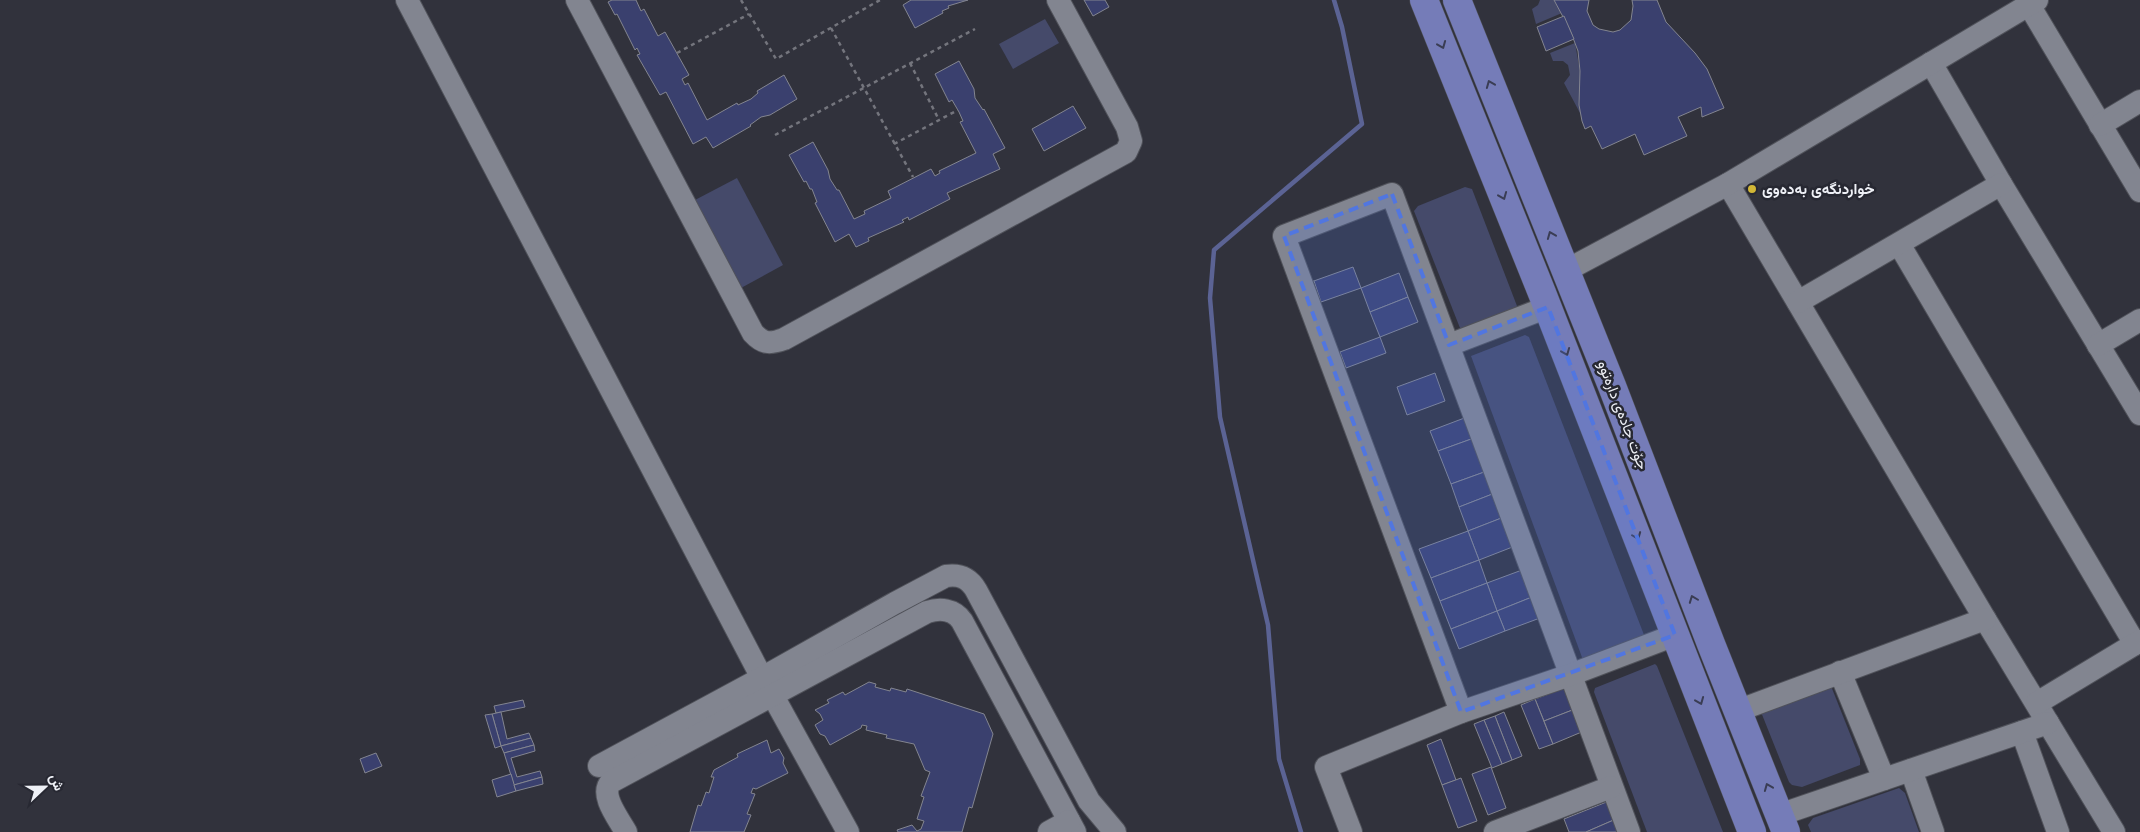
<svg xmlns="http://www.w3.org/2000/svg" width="2140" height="832" viewBox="0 0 2140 832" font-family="Karla,Vazirmatn,sans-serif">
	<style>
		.green { fill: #454a6a }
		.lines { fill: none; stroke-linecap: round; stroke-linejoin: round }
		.stream { stroke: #5b6394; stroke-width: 4.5 }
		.building { fill: #3a406e; stroke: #838590 }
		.minor-casing { stroke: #50525a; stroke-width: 24 }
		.major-casing { stroke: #50525a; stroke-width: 29 }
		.path { stroke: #74757d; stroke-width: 2.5; stroke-dasharray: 4 4; stroke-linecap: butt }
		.minor { stroke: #828590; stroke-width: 22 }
		.major { stroke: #757cb8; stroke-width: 28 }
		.oneway { stroke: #3a3d54 }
		.marked { fill: #5176e0; fill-opacity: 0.2; stroke: #5176e0; stroke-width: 4; stroke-dasharray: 10 6; stroke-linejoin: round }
		.poi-dot { fill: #d2b736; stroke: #272832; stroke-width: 2 }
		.labels { text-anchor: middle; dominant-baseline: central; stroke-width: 5; stroke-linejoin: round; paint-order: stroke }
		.poi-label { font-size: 15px; font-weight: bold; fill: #eef0f6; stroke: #272832; text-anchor: start }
		.street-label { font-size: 15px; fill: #eef0f6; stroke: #272832 }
	</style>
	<rect width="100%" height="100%" fill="#31323c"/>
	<!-- green -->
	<g class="green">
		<polygon points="1540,0 1554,0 1562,13 1536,24 1532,9 1538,5"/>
		<polygon points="1045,19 1059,43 1013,69 999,44"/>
		<polygon points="1575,43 1580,71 1580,113 1564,83 1570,75 1568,65 1563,61 1553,61 1550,53"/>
		<polygon points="737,178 783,265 741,288 695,200"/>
		<polygon points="1465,187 1472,189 1517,306 1514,311 1464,331 1460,328 1414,211 1418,206"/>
		<polygon points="1525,335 1529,337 1646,640 1583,660 1471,356"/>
		<polygon points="1655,664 1657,666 1723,832 1647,832 1594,692 1595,688"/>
		<polygon points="1831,686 1860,759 1860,765 1802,787 1792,785 1789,782 1759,707"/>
		<polygon points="1899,788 1905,793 1919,832 1811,832 1808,825 1813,818"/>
	</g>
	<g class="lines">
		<!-- stream -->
		<polyline class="stream" points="1301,832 1279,759 1268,625 1220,417 1210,298 1214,250 1362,124 1342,27 1334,0"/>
	</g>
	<!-- building -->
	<g class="building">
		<polygon points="612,0 636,0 641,11 644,9 658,36 665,32 689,75 682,79 685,85 688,83 707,120 737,103 738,105 751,99 758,93 757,91 784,75 797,99 770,115 761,117 750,125 751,126 713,148 706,137 693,144 666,92 660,95 637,55 640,54 637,48 635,50 617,14 615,15 608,2"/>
		<polygon points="911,0 968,0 948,6 949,8 942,11 943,13 915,28 903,5"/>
		<polygon points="1084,0 1105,0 1109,7 1093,16"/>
		<polygon points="1554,0 1589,0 1587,11 1593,25 1599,29 1613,32 1620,30 1631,20 1633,6 1632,0 1657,0 1666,22 1695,53 1707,69 1724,108 1702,117 1701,107 1678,117 1687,136 1644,155 1635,134 1602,149 1591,126 1585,129 1582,121 1579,105 1580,71 1578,51 1570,30"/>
		<polygon points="1564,16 1574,39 1546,51 1537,27"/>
		<polygon points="959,61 974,89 975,98 983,110 984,109 1005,148 993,154 1000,169 947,193 950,199 909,220 908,217 902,220 904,222 868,238 869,241 856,247 849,234 835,242 815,203 817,202 812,189 810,189 806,181 804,182 789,155 813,142 828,170 830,179 837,190 839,190 854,219 865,214 864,211 891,198 888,191 931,169 935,176 940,173 939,171 976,153 960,122 963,121 959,112 952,100 949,102 935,74"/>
		<polygon points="1073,106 1086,128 1044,151 1032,129"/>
		<polygon points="1353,267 1361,288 1321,302 1314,281 1311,282"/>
		<polygon points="1399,273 1408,297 1370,312 1361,288"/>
		<polygon points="1408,297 1418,322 1380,337 1370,312"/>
		<polygon points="1380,337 1386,353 1346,368 1340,352"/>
		<polygon points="1435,373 1445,401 1407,415 1397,387"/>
		<polygon points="1467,417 1474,438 1438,451 1430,431"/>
		<polygon points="1474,438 1487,471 1451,484 1438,451"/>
		<polygon points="1487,471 1495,493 1459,507 1451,484"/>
		<polygon points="1495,493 1504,517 1468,531 1459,507"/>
		<polygon points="1504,517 1515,546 1479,560 1468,531"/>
		<polygon points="1468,531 1479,560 1431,578 1419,549"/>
		<polygon points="1479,560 1487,583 1440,601 1431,578"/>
		<polygon points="1522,570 1532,597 1497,611 1487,583"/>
		<polygon points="1487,583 1497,611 1451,629 1440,601"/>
		<polygon points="1532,597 1540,618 1505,631 1497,611"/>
		<polygon points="1497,611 1505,631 1459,649 1451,629"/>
		<polygon points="869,682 876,684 875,687 890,691 891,688 906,692 907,689 984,714 993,734 972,808 969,807 962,832 898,832 897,830 912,825 917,831 921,829 924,821 917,819 924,797 921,796 930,772 925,770 914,744 886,738 887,735 866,730 867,726 862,725 861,728 830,745 825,736 820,734 815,725 823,720 820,714 815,710 829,703 827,700 843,692 845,695"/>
		<polygon points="1567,687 1575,709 1544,721 1535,699"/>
		<polygon points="1535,699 1553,744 1539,749 1521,705"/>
		<polygon points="523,700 525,707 496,713 494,706"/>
		<polygon points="1575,709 1584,731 1553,744 1544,721"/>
		<polygon points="501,712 507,739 529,733 531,738 501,746 492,714"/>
		<polygon points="1504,712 1522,756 1512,760 1495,716"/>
		<polygon points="492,714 501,746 495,748 485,715"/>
		<polygon points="1495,716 1512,760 1502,764 1484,720"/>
		<polygon points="1484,720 1502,764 1492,768 1474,724"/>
		<polygon points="531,738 534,745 504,753 501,746"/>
		<polygon points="1441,739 1456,780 1442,785 1427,745"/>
		<polygon points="767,740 771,753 779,749 784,758 783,763 788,773 756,789 753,788 751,793 755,794 747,814 751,815 744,832 690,832 698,805 701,806 706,792 709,793 714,777 711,777 714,770 738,757 737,754"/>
		<polygon points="534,745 535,751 511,758 517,777 540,771 542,777 514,785 504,753"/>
		<polygon points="376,753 382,766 365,773 360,759"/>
		<polygon points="1491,767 1506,808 1488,815 1472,774"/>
		<polygon points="511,774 516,791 497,797 492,780"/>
		<polygon points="542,777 543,784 516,791 514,785"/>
		<polygon points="1461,778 1477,821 1458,828 1442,785"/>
		<polygon points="1609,801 1616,819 1586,832 1569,832 1564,819"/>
		<polygon points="1616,819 1621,832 1586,832"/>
	</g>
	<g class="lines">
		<!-- minor casing -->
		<g class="minor-casing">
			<g id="minor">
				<polyline points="407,0 762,678"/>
				<path d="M577,0L753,333C763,344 770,344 784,339L1126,152L1131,141L1127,127L1058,0"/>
				<polyline points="2029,5 2140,191"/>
				<polyline points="1931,63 2001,184 2140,414"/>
				<polyline points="2100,125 2140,101"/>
				<polyline points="1728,184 1985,619 2114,832"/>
				<polyline points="1899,244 2135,644"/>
				<polyline points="1565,271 1728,184 2037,0"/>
				<polyline points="1798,302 2001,184"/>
				<polyline points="1449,345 1548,307"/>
				<polyline points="2098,345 2140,320"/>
				<polyline points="1840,672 1884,779"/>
				<polyline points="773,696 848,832"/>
				<polyline points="2037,703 2140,641"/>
				<polyline points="1737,711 1985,619"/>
				<polyline points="1461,712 1284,236 1392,194 1629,832"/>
				<polyline points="2022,732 2058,832"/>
				<path d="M599,766L762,678L895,603L946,576C960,574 969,578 976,590L1089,801L1115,832"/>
				<polyline points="1911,770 1933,832"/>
				<polyline points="1779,815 2048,723"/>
				<path d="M626,832C619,819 599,795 611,782L927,612C940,608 954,609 962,621L1075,832"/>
				<polyline points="1049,832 1069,821"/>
				<polyline points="1351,832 1326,767 1461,712 1570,675 1675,635"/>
				<polyline points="1495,832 1611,787"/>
			</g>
		</g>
		<!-- major casing -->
		<g class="major-casing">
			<g id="major">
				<polyline points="1424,0 1542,293 1752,832"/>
				<polyline points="1457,0 1612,386 1711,644 1786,832"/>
			</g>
		</g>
		<!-- path -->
		<g class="path">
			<polyline points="741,0 776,59 880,0"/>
			<polyline points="831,28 913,177"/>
			<polyline points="677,53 749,14"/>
			<polyline points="910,63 939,120"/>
			<polyline points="775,135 975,29"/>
			<polyline points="894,144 958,110"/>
		</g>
		<!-- minor -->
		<use href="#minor" class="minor"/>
		<!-- major -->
		<use href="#major" class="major"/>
	</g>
	<!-- one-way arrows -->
	<defs><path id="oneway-chevron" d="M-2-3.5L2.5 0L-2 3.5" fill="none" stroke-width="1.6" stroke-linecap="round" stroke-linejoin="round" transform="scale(1.25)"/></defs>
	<g class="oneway">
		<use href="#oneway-chevron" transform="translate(1442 45) rotate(68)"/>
		<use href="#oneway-chevron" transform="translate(1490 84) rotate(-112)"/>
		<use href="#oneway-chevron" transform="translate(1503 196) rotate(68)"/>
		<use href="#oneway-chevron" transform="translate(1551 235) rotate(-112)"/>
		<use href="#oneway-chevron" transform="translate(1566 352) rotate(68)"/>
		<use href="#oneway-chevron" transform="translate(1637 536) rotate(69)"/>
		<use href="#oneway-chevron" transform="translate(1693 599) rotate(-111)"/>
		<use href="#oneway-chevron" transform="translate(1700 701) rotate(68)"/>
		<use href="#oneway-chevron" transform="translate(1768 787) rotate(-112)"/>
	</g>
	<!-- marked area -->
	<path class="marked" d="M1392,194L1449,345L1548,307L1675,635L1461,712L1284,236Z"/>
	<!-- markers -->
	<circle class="poi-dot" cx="1752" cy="189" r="5"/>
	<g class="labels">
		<!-- poi labels -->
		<g class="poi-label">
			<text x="1762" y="189">خواردنگەی بەدەوی</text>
		</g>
		<!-- street labels -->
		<g class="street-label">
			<text transform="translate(1623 415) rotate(69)">جۆت جادەی دارەتوو</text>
		</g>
	</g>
	<!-- north arrow -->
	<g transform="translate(45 787) rotate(68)" stroke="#272832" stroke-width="4" paint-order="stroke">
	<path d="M0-4L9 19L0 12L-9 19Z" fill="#eef0f6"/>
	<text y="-8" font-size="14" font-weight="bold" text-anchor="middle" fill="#eef0f6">ش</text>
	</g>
</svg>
